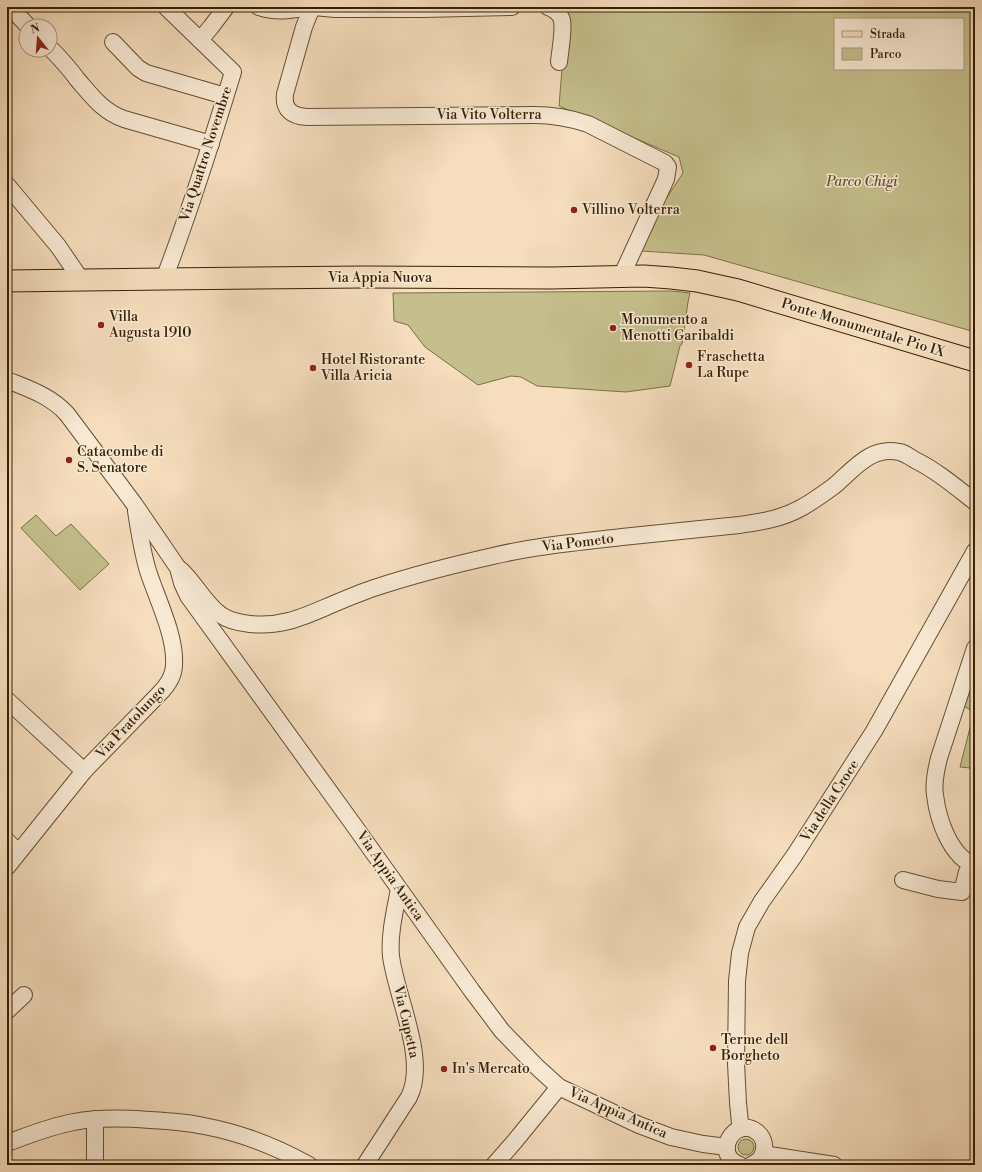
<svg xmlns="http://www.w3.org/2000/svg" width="982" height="1172" viewBox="0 0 982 1172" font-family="'Libre Bodoni',serif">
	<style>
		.green { fill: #c4bf8c; stroke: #7e7047; fill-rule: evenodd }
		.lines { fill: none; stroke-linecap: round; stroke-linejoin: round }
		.minor-casing { stroke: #664f31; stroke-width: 18 }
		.major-casing { stroke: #372002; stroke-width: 23 }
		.minor { stroke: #f8e9d4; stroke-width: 16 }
		.major { stroke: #f5ddbd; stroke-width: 21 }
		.poi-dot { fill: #8f2418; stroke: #f8e9d4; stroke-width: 1.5 }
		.labels { text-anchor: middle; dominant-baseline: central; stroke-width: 3; stroke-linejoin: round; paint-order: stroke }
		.street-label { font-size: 14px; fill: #372002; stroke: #f8e9d4 }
		.park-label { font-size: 14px; font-style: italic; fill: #61502b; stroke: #f8e9d4 }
		.poi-label { font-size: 14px; fill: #372002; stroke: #f8e9d4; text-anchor: start }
	</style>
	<rect width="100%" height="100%" fill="#f5ddbd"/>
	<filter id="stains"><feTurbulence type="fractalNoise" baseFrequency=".005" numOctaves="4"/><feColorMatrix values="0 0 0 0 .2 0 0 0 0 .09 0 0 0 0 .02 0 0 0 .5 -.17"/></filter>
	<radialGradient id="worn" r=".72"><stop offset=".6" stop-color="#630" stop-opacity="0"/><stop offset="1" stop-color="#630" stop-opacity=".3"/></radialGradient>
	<!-- green -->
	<g class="green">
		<path d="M567,7H975V332L704,255L641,251L658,211L683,173L679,157L559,106ZM835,19H963V69H835Z"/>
		<polygon points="672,291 690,293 688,302 682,344 680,346 670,386 626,392 537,386 521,377 511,376 478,385 425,347 408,325 394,321 393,293"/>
		<polygon points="36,515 56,536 71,524 109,564 80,590 21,528"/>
		<polygon points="975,670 975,756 973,756 970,768 960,767 974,712 962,705"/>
		<circle cx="746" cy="1147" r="8"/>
	</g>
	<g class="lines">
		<!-- minor casing -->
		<g class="minor-casing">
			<g id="minor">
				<polyline points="10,7 28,26"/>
				<path d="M259,7C276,13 293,10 311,7"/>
				<path d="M312,7L304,27L285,94C283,110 292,116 307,117L534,115C553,115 570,118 588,124L665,163L668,167L666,179L621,277"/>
				<polyline points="314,7 335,9 423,9 512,7"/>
				<path d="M548,7C554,9 560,14 562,20C564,30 560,51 559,62"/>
				<polyline points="200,40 211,27 226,7"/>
				<polyline points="113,42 138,68 146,73 225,96"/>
				<path d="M50,48C60,58 69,68 77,79C91,95 103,112 124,119L211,144"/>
				<polyline points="7,185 58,246 82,281"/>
				<path d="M164,279C190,211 212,141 233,72L166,7"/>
				<path d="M7,380C29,389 51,396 67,414L135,505L178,568L182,583L188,596L353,824L472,991L502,1031L538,1068L559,1087L639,1125L671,1137L703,1144L727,1147"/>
				<path d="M181,570C196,584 205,604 221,615C229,621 241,623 250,624C282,627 303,617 331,605C345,599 359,593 374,588C413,575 453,565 493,556C535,546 579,542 622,537C661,533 700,529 739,525C760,522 781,519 801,508C812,502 823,494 834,486C853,470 870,446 899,452C905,453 910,457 915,460C937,471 956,487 975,502"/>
				<path d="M975,648L939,758C936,770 933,783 935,795C938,820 950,856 975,866"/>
				<polyline points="7,700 84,771"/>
				<polyline points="7,841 18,852"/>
				<path d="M7,867L84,771L159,694C167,686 174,677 174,665C176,636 157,599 148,571C142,551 139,531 136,511"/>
				<polyline points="903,880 938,889 962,892 967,872 971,864"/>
				<polyline points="7,1011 24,995"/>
				<polyline points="745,1128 740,1123 738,1103 736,1063 737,981 740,953 747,927 762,901 794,856 874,731 975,551"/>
				<path d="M7,1143C29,1135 51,1126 74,1122C99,1117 124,1118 150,1120C168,1121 186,1122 204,1126C241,1133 277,1147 309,1165"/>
				<polyline points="763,1154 834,1165"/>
				<polyline points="95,1165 95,1119"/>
				<path d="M365,1165L409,1097C428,1059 396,997 391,956C389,934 395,911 399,889"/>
				<polyline points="494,1165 515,1141 559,1087"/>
				<path d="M740,1165C711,1155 735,1115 757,1132C762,1136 765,1143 764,1149C764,1157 758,1162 751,1165"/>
			</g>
		</g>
		<!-- major casing -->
		<g class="major-casing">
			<polyline id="major" points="7,281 164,279 364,277 551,278 644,276 671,278 697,281 738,290 975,361"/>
		</g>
		<!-- minor -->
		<use href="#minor" class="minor"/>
		<!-- major -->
		<use href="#major" class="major"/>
	</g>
	<!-- markers -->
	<g class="poi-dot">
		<circle cx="574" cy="210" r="4"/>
		<circle cx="101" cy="325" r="4"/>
		<circle cx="613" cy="328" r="4"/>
		<circle cx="689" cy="365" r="4"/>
		<circle cx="313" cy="368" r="4"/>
		<circle cx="69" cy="460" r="4"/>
		<circle cx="713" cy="1048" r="4"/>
		<circle cx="444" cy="1069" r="4"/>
	</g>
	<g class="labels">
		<!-- street labels -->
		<g class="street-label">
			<text x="489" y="115">Via Vito Volterra</text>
			<text transform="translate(206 154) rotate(-72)">Via Quattro Novembre</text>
			<text x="380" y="278">Via Appia Nuova</text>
			<text transform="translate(863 328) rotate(17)">Ponte Monumentale Pio IX</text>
			<text transform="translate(578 543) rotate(-7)">Via Pometo</text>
			<text transform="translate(131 722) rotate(-47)">Via Pratolungo</text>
			<text transform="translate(830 801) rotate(-57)">Via della Croce</text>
			<text transform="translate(390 876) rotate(55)">Via Appia Antica</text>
			<text transform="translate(406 1022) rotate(77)">Via Cupetta</text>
			<text transform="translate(618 1113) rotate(24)">Via Appia Antica</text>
		</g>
		<!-- park labels -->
		<g class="park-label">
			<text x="862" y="182">Parco Chigi</text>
		</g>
		<!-- poi labels -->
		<g class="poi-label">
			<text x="582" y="210">Villino Volterra</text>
			<text x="109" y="317">Villa<tspan x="109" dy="16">Augusta 1910</tspan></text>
			<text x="621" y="320">Monumento a<tspan x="621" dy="16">Menotti Garibaldi</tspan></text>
			<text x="697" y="357">Fraschetta<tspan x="697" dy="16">La Rupe</tspan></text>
			<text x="321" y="360">Hotel Ristorante<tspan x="321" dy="16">Villa Aricia</tspan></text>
			<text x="77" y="452">Catacombe di<tspan x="77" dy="16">S. Senatore</tspan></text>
			<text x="721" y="1040">Terme dell<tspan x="721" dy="16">Borgheto</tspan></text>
			<text x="452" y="1069">In's Mercato</text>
		</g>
	</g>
	<!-- margin -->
	<rect width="982" height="1172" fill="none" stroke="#f5ddbd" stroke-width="24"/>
	<rect x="8" y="8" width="966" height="1156" fill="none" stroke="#372002" stroke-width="2"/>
	<rect x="12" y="12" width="958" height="1148" fill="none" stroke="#372002"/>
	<!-- legend -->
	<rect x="834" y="18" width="130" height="52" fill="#f8e9d4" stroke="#ab9980"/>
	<rect x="842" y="31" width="20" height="6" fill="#f5ddbd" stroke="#ab9980"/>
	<text x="870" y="38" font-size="12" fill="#372002">Strada</text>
	<rect x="842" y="48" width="20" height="12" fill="#c4bf8c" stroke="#ab9980"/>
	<text x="870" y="58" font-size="12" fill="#372002">Parco</text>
	<!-- north arrow -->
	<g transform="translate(38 38) rotate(343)"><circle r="19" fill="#f8e9d4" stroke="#ab9980"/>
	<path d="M0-3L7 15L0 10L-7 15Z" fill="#8f2418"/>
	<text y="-6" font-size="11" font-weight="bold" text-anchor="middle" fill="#372002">N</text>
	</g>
	<rect width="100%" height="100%" filter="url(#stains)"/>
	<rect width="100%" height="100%" fill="url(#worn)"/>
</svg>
